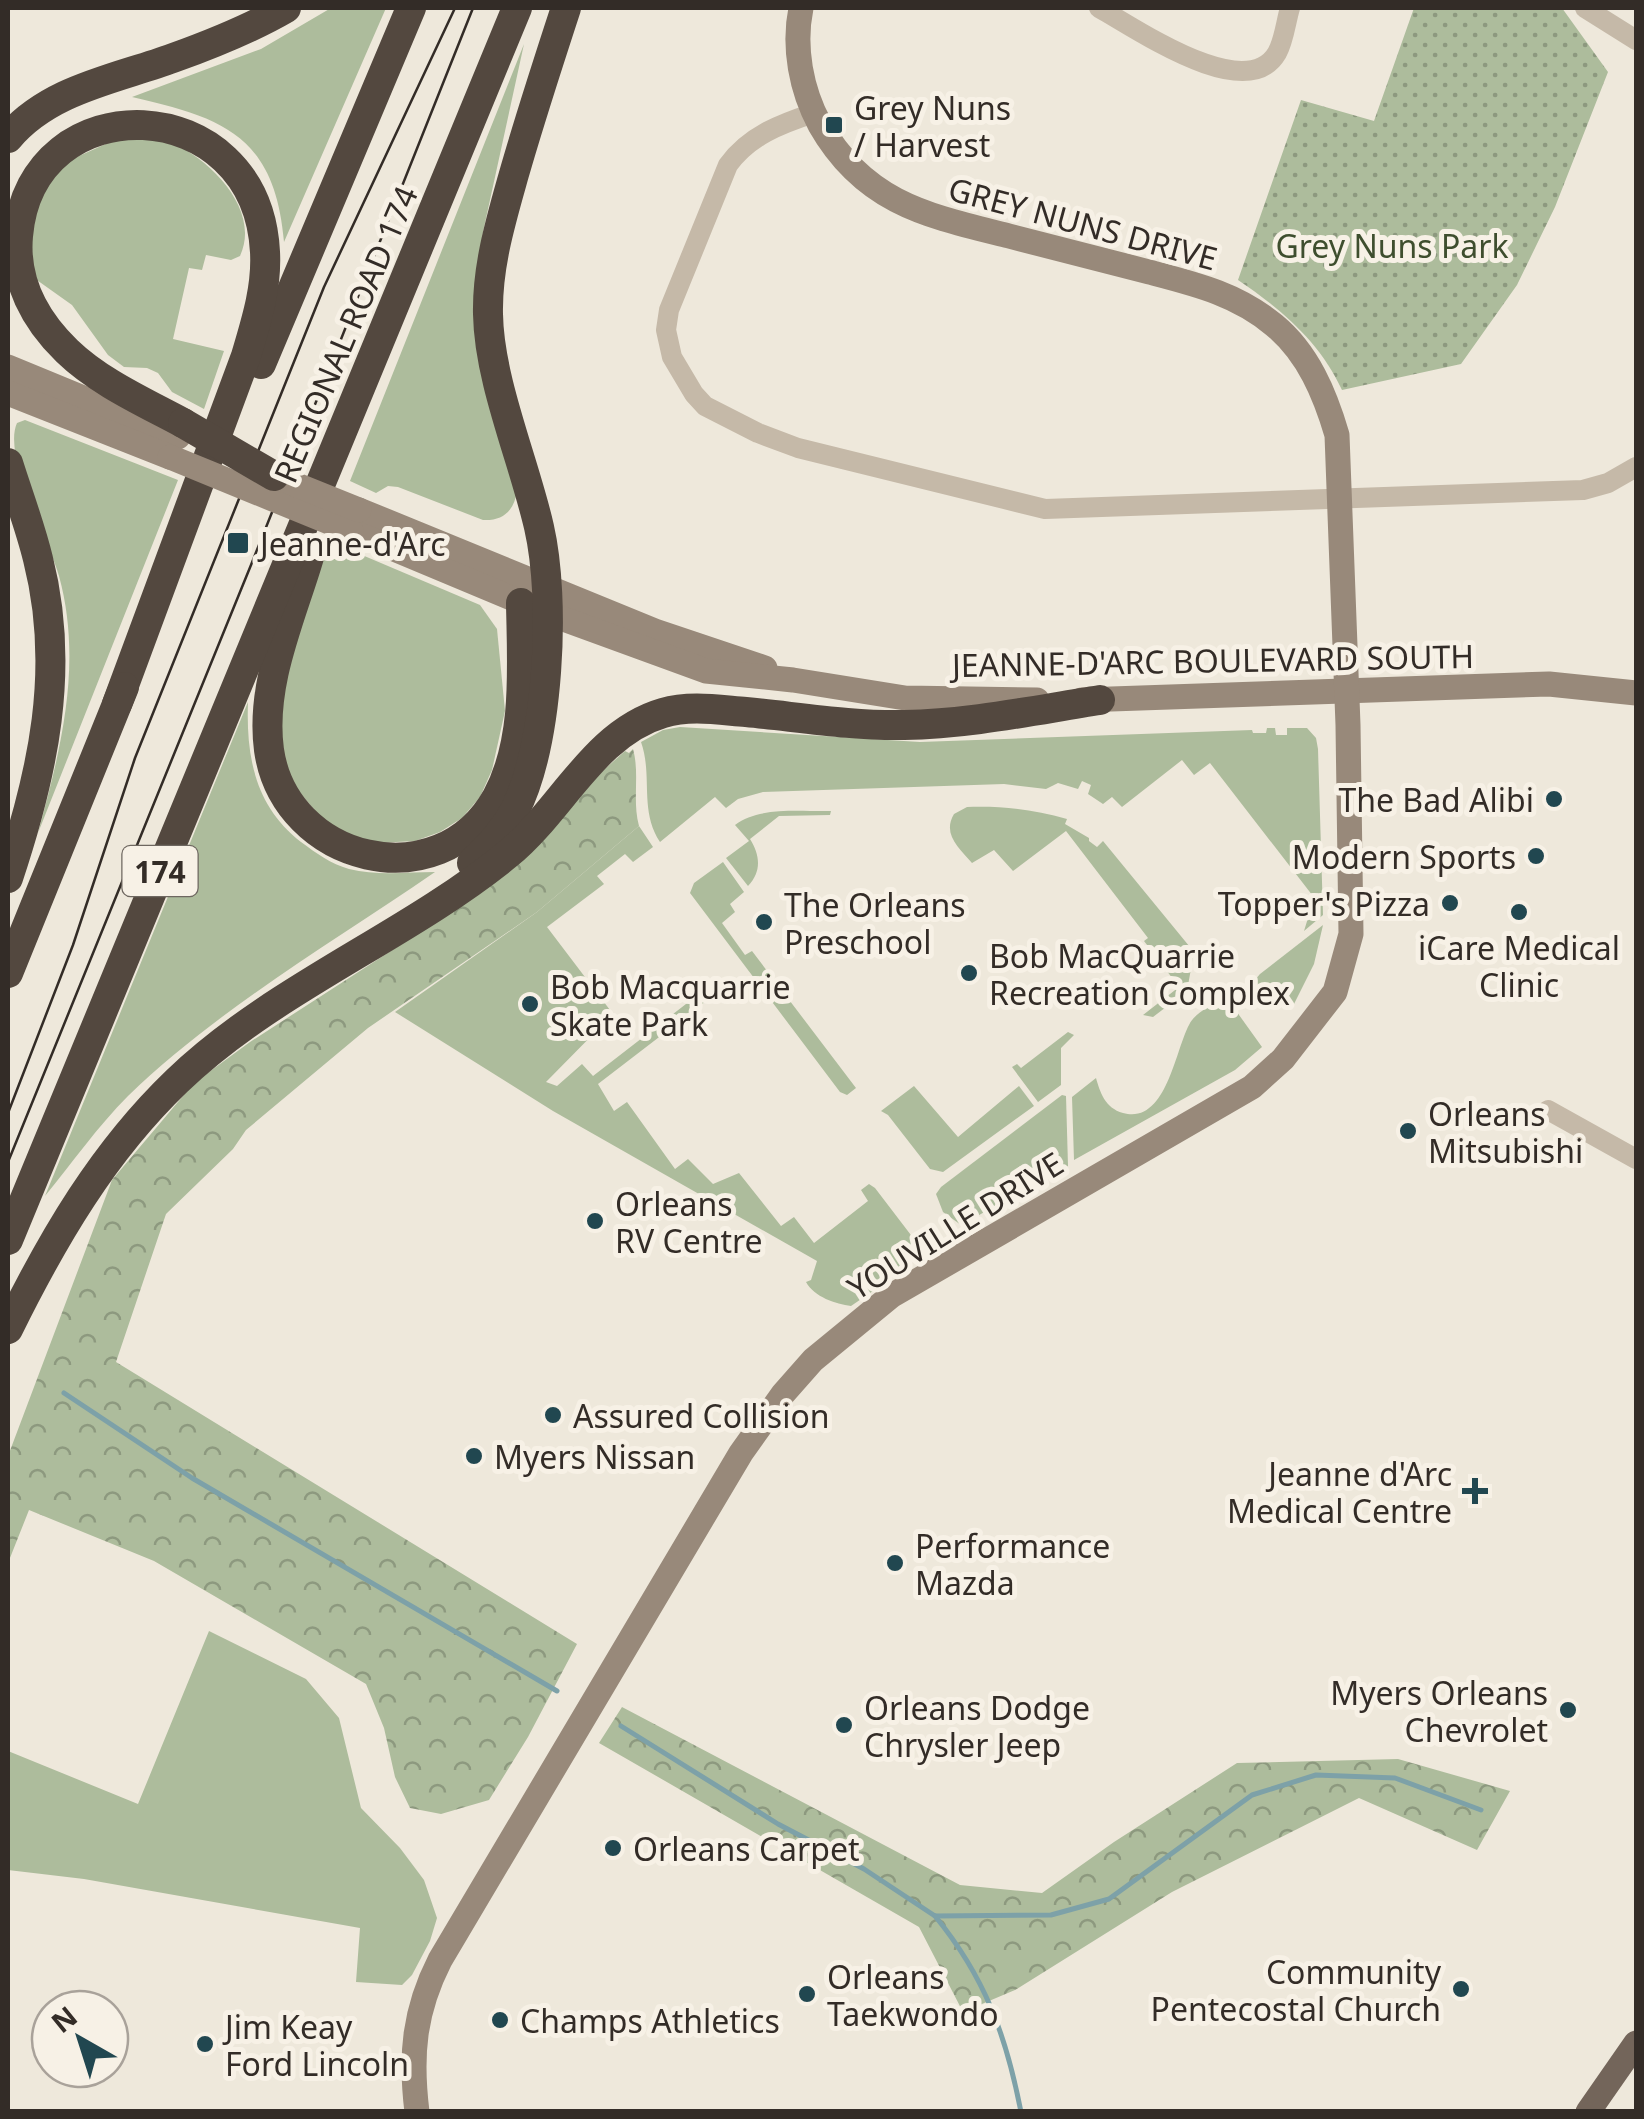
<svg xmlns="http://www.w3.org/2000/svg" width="1644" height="2119" viewBox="0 0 1644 2119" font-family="'Noto Sans',sans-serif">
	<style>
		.green { fill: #adbc9c }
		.forest { fill: url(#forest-crowns) }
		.park { fill: url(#park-dots) }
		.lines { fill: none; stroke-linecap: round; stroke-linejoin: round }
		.stream { stroke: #7da1a8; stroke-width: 5 }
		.street { stroke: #c5b9a8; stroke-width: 20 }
		.secondary { stroke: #98897a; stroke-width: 25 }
		.primary { stroke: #73655a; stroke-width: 25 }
		.highway { stroke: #53483f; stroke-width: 30 }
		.tram { stroke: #332c27; stroke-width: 2.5 }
		.secondary-bridge { stroke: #98897a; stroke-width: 25 }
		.highway-bridge { stroke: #53483f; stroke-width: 30 }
		.poi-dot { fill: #214750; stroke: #f7f1e6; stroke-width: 4 }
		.labels { text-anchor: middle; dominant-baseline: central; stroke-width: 10; stroke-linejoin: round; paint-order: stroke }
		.shield { fill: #f7f1e6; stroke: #6e6760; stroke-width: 2.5 }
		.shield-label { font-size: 30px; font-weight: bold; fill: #332c27 }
		.poi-label { font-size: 32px; fill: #332c27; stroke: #f7f1e6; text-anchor: start }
		.street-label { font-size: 32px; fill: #332c27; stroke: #f7f1e6 }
		.park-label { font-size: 32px; fill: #3e4e2e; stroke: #f7f1e6 }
	</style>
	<defs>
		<pattern id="forest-crowns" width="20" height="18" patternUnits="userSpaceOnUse" patternTransform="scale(2.5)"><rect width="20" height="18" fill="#adbc9c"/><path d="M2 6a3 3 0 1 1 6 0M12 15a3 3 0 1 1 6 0" fill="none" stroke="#8d997f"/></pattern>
		<pattern id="park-dots" width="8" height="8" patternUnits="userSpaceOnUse" patternTransform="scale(2.5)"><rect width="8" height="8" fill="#adbc9c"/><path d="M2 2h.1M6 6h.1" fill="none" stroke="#8d997f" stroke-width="1.8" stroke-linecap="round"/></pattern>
	</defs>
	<rect width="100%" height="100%" fill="#eee8db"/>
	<!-- green -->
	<g class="green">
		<path d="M331,8H386L284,242C275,137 225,118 132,97L261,49Z"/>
		<path d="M524,44L483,232L476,290L517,491C514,511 503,521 483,520L398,487L388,486L376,493L350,481Z"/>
		<path d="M119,138C136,139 159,137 174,144C212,161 261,211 240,256L231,260L206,255L202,270L189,268L173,339L224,351L204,409L172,392L158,373L147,368L124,367L108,355L72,305L34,278L26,227L59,165Z"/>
		<path d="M25,420L178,480L38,833C61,749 83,663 59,576C49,540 2,456 17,423Z"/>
		<polygon points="329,541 480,605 497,629 505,711 492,770 480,797 462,818 440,832 415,841 377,843 347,835 322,819 286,776 273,711 302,603"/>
		<path d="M248,702C246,757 255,806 301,842C316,853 331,864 349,869C377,876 407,872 435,872C332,943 219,1008 128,1096C98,1126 72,1163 45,1196Z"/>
		<path d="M680,727L920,742L1252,730L1253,733H1266L1267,728H1275L1276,735H1287V728H1307L1316,738L1318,749L1323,915L1304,931L1308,918L1303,912L1316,900L1210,763L1194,775L1182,760L1122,807L1112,797L1103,804L1088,794L1091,785L1082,781L1078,789L1058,783L1046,789L1004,784L763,792L738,799L726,808L715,797L660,842C639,810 653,776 641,742L663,730Z"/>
		<path d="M967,807C1003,806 1033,809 1067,819L1065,824L1089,838V841L1097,847L1103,841L1194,952L1187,991L1153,1017L1143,1015L1179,987L1144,941L1148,938L1066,831L1013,871L994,850L972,863C959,848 942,834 954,814Z"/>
		<path d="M831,811L830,815L779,816L750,839C760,855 762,871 748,886L726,858L749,841L735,825C760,806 801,812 831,811Z"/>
		<path d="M639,826L653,847L633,862L625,854L597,876L604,884L547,927L613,1014L546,1082L557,1086L582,1064L593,1076L717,980L723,988L598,1084L614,1111L627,1102L675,1169L688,1159L713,1184L739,1173L781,1226L794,1217L814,1243L868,1201L861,1190L869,1184L875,1188L917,1243L918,1250L904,1259L908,1267L851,1306C836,1304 814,1297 806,1282L811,1280L817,1261L553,1111L395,1012L537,912Z"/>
		<polygon points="723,862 744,892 730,904 735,912 722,923 745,955 752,951 856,1088 847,1095 840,1092 690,893 694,883"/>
		<polygon points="1323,925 1314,964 1294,1004 1267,1003 1248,988 1260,974"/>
		<path d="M1219,999L1229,1001L1262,1047L1235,1070L1074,1160L1072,1097L1096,1078C1100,1092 1105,1108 1123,1113C1166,1125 1175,1051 1189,1025C1194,1014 1209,1007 1219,999Z"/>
		<polygon points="1068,1032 1074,1035 1061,1048 1061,1085 1038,1102 1012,1067 1017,1064 1021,1068"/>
		<polygon points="914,1086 958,1137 1019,1086 1034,1106 943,1172 930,1169 888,1115 881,1111"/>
		<polygon points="1062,1095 1066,1096 1068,1166 961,1225 943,1212 936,1194 941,1187"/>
		<polygon points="209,1631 306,1679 339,1718 361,1808 400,1848 424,1880 437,1918 430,1941 412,1975 402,1985 356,1982 360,1928 84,1879 8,1870 8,1751 138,1804"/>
	</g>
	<!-- forest -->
	<g class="forest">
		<path d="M633,749C640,774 632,800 639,826L537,912L368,1028L246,1130L233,1149L166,1214L116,1362L577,1644L528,1737L489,1800L441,1814L410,1808L395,1777L384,1728L366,1684L154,1561L29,1510L8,1563V1456L112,1180L194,1083L250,1042L428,927L625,751L629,753Z"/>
		<polygon points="622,1707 960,1885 1042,1893 1114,1842 1237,1763 1398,1759 1510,1791 1477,1850 1359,1798 1172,1892 1015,1990 963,2012 919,1927 599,1743"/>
	</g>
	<!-- park -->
	<path class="park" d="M1414,8H1562L1608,72L1555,207L1517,285L1461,364L1342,390C1320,342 1281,309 1238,280L1301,100L1374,121Z"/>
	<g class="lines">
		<!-- stream -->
		<g class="stream">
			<polyline points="64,1393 192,1478 557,1691"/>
			<polyline points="621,1726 778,1824 864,1869 935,1916 1051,1915 1109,1899 1252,1795 1316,1775 1395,1778 1481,1810"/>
			<path d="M935,1916C985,1977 1006,2035 1021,2112"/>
		</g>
		<!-- street -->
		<g class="street">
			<path d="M1099,8C1134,27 1246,106 1277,53C1284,41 1286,21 1290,8"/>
			<polyline points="1585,8 1636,40"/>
			<path d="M814,113C780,124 749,136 728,165L669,310L666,330L672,357L694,394L705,406L758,433L798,448L1045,509L1583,490L1608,483L1636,467"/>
			<polyline points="1548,1110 1636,1159"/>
		</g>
		<!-- secondary -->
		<g class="secondary">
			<polyline points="8,367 178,437"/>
			<polyline points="8,393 170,457"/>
			<polyline points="359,510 655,631 765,668"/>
			<polyline points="351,531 547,613 706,671 793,680 905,698 1037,700"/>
			<polyline points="1082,700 1549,684 1636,693"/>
			<path d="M417,2112C410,2055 414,2011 440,1960L741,1453L783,1394L813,1360L891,1296L1252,1087L1283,1059L1335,992L1351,934L1348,725L1337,435C1325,394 1308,353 1274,325C1237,294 1195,284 1149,272C1103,260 1056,248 1009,236C929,216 865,204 820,125C801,90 793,47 801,8"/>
		</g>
		<!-- primary -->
		<polyline class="primary" points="1588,2112 1636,2043"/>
		<!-- highway -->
		<g class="highway">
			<path d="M8,138C49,89 116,79 173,58C212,44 250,29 286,8"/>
			<polyline points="261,364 411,8"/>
			<path d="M8,463C18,495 30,526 38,559C66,669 43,773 8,878"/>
			<path d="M309,557C291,618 260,684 269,750C285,862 439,901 497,797C528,740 522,666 521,603"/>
			<path d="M117,704L246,356C256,322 267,288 265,252C257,89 31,82 18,236C14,281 35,320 67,351C99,382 144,402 183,423"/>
			<path d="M472,863C489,847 504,831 515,810C549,742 556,601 539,527C524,461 489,381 488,314C487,266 501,220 514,174C530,118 548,63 566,8"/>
			<polyline points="8,973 124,687"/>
			<polyline points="8,1240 517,8"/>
			<path d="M8,1329C53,1238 103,1152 177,1081C274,988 405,938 508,854C561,811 594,733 663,713C690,705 719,710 746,712C798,717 852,726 904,725C970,724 1035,710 1100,700"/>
		</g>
		<!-- tram -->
		<g class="tram">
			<polyline points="8,1113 73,945 135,758 324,287 455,8"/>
			<polyline points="8,1162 251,565 473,8"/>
		</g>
		<!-- secondary-bridge -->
		<g class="secondary-bridge">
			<polyline points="170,457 351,531"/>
			<polyline points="257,469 359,510"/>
		</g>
		<!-- highway-bridge -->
		<polyline class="highway-bridge" points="183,423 274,476"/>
	</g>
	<!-- markers -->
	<g class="poi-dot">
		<rect x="824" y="115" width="20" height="20" rx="5"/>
		<rect x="226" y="531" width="24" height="24" rx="5"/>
		<circle cx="1554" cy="799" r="10"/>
		<circle cx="1536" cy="856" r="10"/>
		<circle cx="1450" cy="903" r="10"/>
		<circle cx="1519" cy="912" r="10"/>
		<circle cx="764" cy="922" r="10"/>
		<circle cx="969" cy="973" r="10"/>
		<circle cx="530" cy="1004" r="10"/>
		<circle cx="1408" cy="1131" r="10"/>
		<circle cx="595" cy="1221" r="10"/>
		<circle cx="553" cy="1415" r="10"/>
		<circle cx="474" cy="1456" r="10"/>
		<path d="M1470 1476h10v10h10v10h-10v10h-10v-10h-10v-10h10z"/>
		<circle cx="895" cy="1563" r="10"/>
		<circle cx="1568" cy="1710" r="10"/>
		<circle cx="844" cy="1725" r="10"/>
		<circle cx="613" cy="1848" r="10"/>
		<circle cx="1461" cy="1989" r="10"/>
		<circle cx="807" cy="1994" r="10"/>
		<circle cx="500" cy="2020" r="10"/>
		<circle cx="205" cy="2044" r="10"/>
	</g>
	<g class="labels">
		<!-- shield labels -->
		<rect class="shield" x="122.5" y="846" width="75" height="50" rx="8"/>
		<g class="shield-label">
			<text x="160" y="871">174</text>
		</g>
		<!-- poi labels -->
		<g class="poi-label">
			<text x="854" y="107">Grey Nuns<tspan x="854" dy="37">/ Harvest</tspan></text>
			<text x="260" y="543">Jeanne-d'Arc</text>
			<text x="1534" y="799" text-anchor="end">The Bad Alibi</text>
			<text x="1516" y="856" text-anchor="end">Modern Sports</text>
			<text x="1430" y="903" text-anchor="end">Topper's Pizza</text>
			<text x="784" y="904">The Orleans<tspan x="784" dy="37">Preschool</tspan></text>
			<text x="1519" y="947" text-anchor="middle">iCare Medical<tspan x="1519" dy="37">Clinic</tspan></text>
			<text x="989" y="955">Bob MacQuarrie<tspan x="989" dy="37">Recreation Complex</tspan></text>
			<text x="550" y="986">Bob Macquarrie<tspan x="550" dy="37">Skate Park</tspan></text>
			<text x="1428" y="1113">Orleans<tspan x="1428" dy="37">Mitsubishi</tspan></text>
			<text x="615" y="1203">Orleans<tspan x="615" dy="37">RV Centre</tspan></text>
			<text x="573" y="1415">Assured Collision</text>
			<text x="494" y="1456">Myers Nissan</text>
			<text x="1452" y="1473" text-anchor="end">Jeanne d'Arc<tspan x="1452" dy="37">Medical Centre</tspan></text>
			<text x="915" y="1545">Performance<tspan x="915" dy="37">Mazda</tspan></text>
			<text x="1548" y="1692" text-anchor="end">Myers Orleans<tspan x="1548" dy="37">Chevrolet</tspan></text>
			<text x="864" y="1707">Orleans Dodge<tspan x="864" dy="37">Chrysler Jeep</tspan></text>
			<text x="633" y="1848">Orleans Carpet</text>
			<text x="1441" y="1971" text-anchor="end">Community<tspan x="1441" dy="37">Pentecostal Church</tspan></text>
			<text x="827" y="1976">Orleans<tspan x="827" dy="37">Taekwondo</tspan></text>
			<text x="520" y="2020">Champs Athletics</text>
			<text x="225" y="2026">Jim Keay<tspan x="225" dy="37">Ford Lincoln</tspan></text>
		</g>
		<!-- street labels -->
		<g class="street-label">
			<text transform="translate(1083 223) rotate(15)">GREY NUNS DRIVE</text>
			<text transform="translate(345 334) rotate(-67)">REGIONAL ROAD 174</text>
			<text transform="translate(1213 660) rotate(-1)">JEANNE-D'ARC BOULEVARD SOUTH</text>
			<text transform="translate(955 1225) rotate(-32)">YOUVILLE DRIVE</text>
		</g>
		<!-- park labels -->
		<g class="park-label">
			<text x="1392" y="245">Grey Nuns Park</text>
		</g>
	</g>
	<!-- border -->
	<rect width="1644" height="2119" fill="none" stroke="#332c27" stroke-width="20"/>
	<!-- north arrow -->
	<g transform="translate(80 2039) rotate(321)"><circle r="48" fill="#f7f1e6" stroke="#a9a29a" stroke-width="2.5"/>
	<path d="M0-8L18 38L0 25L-18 38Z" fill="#214750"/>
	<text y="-15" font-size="28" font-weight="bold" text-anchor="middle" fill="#332c27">N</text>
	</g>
</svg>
